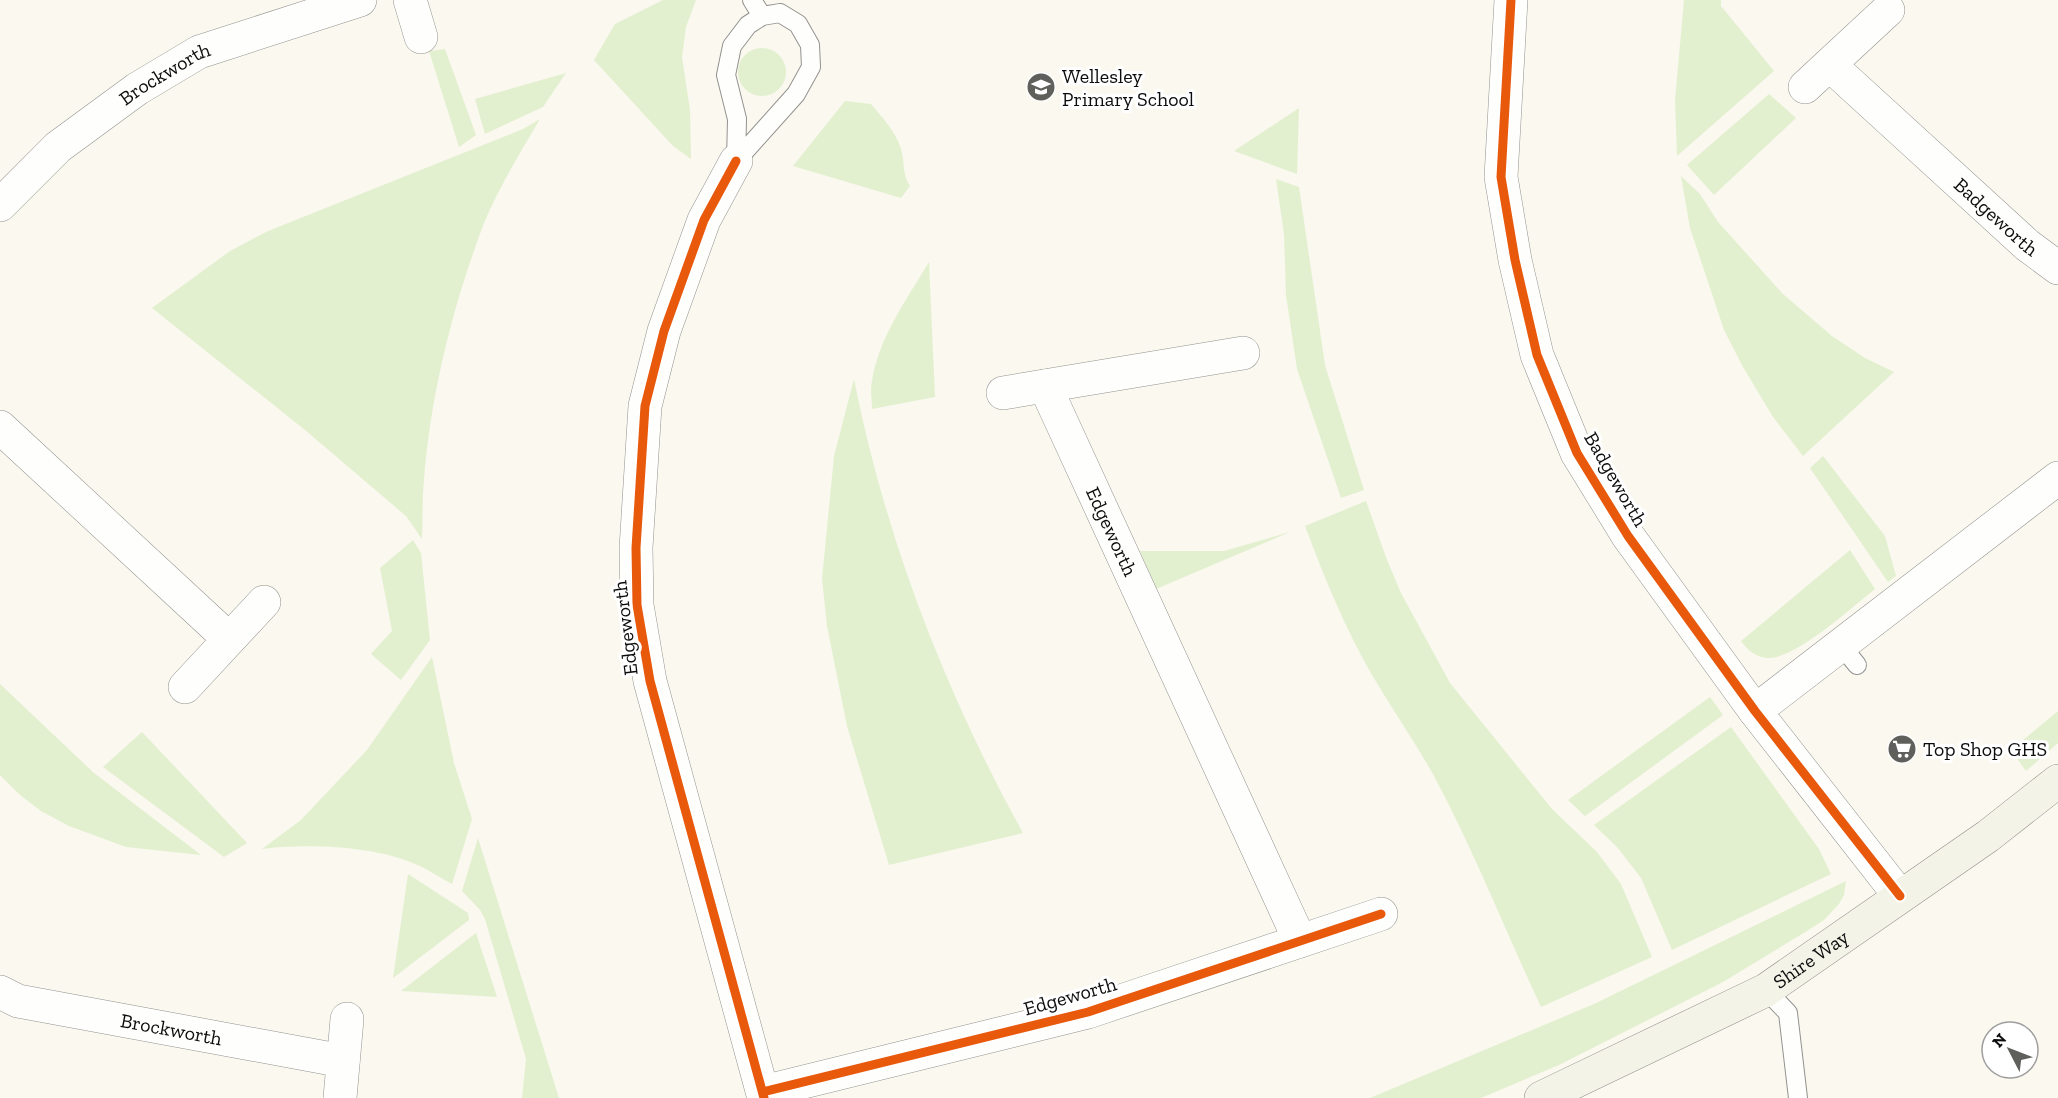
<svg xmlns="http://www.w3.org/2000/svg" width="2058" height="1098" viewBox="0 0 2058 1098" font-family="'Zilla Slab',serif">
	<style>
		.green { fill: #e3f0cf }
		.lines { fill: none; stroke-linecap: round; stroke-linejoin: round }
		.lane-casing { stroke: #93928e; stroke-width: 20 }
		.street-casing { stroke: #93928e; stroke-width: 34 }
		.secondary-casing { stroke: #8a8985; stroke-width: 34 }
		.lane { stroke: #fefefd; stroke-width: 18 }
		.street { stroke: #fefefd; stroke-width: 33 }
		.secondary { stroke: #f4f3e8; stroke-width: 33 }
		.cycleway-casing { stroke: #fff; stroke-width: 13 }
		.cycleway { stroke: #e8590c; stroke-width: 9 }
		.labels { text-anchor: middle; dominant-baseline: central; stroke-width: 6; stroke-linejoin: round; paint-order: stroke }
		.poi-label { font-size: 20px; fill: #0c0c0c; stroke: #fff; text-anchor: start }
		.street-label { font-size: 20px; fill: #0c0c0c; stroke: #fff }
	</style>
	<rect width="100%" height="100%" fill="#faf8ef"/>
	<!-- green -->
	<g class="green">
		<polygon points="663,0 696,0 686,27 682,57 690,110 691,159 673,146 594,60 615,24"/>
		<polygon points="1684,0 1721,0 1721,6 1774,71 1677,156 1675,100"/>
		<circle cx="762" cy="72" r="24"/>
		<polygon points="445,49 476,135 459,147 429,51"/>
		<polygon points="566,73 543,107 485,134 475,99"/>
		<polygon points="1769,94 1796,118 1714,195 1687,165"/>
		<path d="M845,101L871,104C882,117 896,132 901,149C905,162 902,175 910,186L901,198L793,166Z"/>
		<polygon points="1299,108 1297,174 1234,151"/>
		<path d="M540,119C520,153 499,187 484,223C453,305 431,392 424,480C422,499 423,519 422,539L406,516L305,430L152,308L230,251L268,231L523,129Z"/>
		<polygon points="1681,176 1700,194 1718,222 1783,294 1832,336 1865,358 1894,372 1803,456 1773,417 1743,367 1724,330 1690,228"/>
		<polygon points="1276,179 1299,187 1325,365 1364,490 1341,498 1297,369 1286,295 1284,234"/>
		<path d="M929,262L935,397L872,409C872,400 870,390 872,381C879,337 907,299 929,262Z"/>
		<path d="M854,379C885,537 945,692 1023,833L889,865L847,726L827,626L822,579L834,456Z"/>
		<polygon points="1823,456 1885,536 1896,576 1888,582 1810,468"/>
		<path d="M1366,501L1387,560L1401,593L1450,683L1552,809L1597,852L1621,884L1652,957L1541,1007C1505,930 1474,851 1434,776C1415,742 1392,709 1372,675C1345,628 1324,577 1305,526Z"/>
		<polygon points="1290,532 1156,589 1140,551 1224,551"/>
		<polygon points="413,540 421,553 430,640 401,680 371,654 392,631 380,568"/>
		<path d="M1850,550L1875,589C1852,607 1795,660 1767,658C1756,657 1747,650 1741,641Z"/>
		<path d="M432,657L454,763L472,819L452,884C440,878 428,869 415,864C376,846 305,843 262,849L301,820L367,750Z"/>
		<polygon points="0,684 94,773 201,855 126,847 69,826 41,811 20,795 0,775"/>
		<polygon points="1710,697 1723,715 1585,816 1568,800"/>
		<polygon points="2058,711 2058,743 2026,771 2011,750"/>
		<polygon points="1731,727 1819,849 1831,874 1672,950 1641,878 1617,847 1594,825"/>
		<polygon points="142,732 247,843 224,857 103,767"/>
		<polygon points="478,838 559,1098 522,1098 526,1059 485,919 480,910 462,891"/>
		<polygon points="408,874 468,913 469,920 393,978"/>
		<polygon points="1846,881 1844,895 1839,904 1824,920 1807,931 1723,982 1559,1065 1481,1098 1370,1098 1594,1004"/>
		<polygon points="476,933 497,997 401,991"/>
	</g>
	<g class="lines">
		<!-- lane casing -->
		<g class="lane-casing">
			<g id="lane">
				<polyline points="752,0 762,16"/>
				<polygon points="780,13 798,24 810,45 811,67 796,94 736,161 737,119 726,75 732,46 748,25 762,16"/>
				<polyline points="1841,645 1857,665"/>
				<polyline points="1766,990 1788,1013 1798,1098"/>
			</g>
		</g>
		<!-- street casing -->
		<g class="street-casing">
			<g id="street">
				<polyline points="410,0 421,37"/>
				<polyline points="1511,0 1501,177 1515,260 1537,355 1577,453 1628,536 1755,711 1900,896"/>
				<path id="s1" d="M1830,65L2027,245L2058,268"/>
				<polyline points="1805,87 1888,10"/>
				<polyline points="736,161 704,220 664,331 645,406 636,548 637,605 650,681 764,1098"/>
				<path id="s2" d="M0,205L58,147L137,89L199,52L360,0"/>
				<path id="s3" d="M1045,386L1300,941"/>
				<polyline points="1003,393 1243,353"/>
				<polyline points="0,427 229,639"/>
				<polyline points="185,687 264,602"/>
				<polyline points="1755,711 2058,478"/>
				<path id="s4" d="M0,992L18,1001L343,1061"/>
				<polyline points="763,1092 1088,1012 1381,914"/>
				<polyline points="340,1098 347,1019"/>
			</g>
		</g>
		<!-- secondary casing -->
		<g class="secondary-casing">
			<g id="secondary">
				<path id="s5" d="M1541,1098L1766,990L1988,836L2058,781"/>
			</g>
		</g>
		<!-- lane -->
		<use href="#lane" class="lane"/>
		<!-- street -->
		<use href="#street" class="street"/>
		<!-- secondary -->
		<use href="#secondary" class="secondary"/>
		<!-- cycleway casing -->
		<g class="cycleway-casing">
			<g id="cycleway">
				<polyline points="1511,0 1501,177 1515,260 1537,355 1577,453 1628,536 1755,711 1900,896"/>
				<polyline points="736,161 704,220 664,331 645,406 636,548 637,605 650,681 764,1098"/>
				<polyline points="763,1092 1088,1012 1381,914"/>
			</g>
		</g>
		<!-- cycleway -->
		<use href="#cycleway" class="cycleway"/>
	</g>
	<!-- icons -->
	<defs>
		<g id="school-disc" transform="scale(1.5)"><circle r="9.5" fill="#5f5f5b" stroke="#fff"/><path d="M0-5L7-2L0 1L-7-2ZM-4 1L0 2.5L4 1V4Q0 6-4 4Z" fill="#fff"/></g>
		<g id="supermarket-disc" transform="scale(1.5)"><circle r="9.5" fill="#5f5f5b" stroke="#fff"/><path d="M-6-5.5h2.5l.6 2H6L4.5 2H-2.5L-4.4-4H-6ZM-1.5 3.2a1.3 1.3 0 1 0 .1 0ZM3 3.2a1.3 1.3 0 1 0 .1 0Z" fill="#fff"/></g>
	</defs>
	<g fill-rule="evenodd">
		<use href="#school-disc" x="1041" y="87"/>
		<use href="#supermarket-disc" x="1902" y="749"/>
	</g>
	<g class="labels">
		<!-- poi labels -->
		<g class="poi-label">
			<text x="1062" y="76">Wellesley<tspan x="1062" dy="23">Primary School</tspan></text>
			<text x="1923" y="749">Top Shop GHS</text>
		</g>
		<!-- street labels -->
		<g class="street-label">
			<text stroke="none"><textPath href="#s2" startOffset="212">Brockworth</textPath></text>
			<text stroke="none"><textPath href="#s1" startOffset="225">Badgeworth</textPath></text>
			<text transform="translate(1616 479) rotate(60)">Badgeworth</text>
			<text stroke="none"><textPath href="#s3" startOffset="160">Edgeworth</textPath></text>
			<text transform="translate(625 628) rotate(-97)">Edgeworth</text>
			<text stroke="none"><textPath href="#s5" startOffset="304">Shire Way</textPath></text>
			<text transform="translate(1070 996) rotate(-16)">Edgeworth</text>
			<text stroke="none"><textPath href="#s4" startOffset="176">Brockworth</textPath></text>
		</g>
	</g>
	<!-- north arrow -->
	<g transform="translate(2010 1050) rotate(312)"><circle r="28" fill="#ffffff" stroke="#9e9e9e" stroke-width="1.5"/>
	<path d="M0-4.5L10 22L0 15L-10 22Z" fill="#5f5f5b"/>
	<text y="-9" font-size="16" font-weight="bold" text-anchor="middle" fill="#0c0c0c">N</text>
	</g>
</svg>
